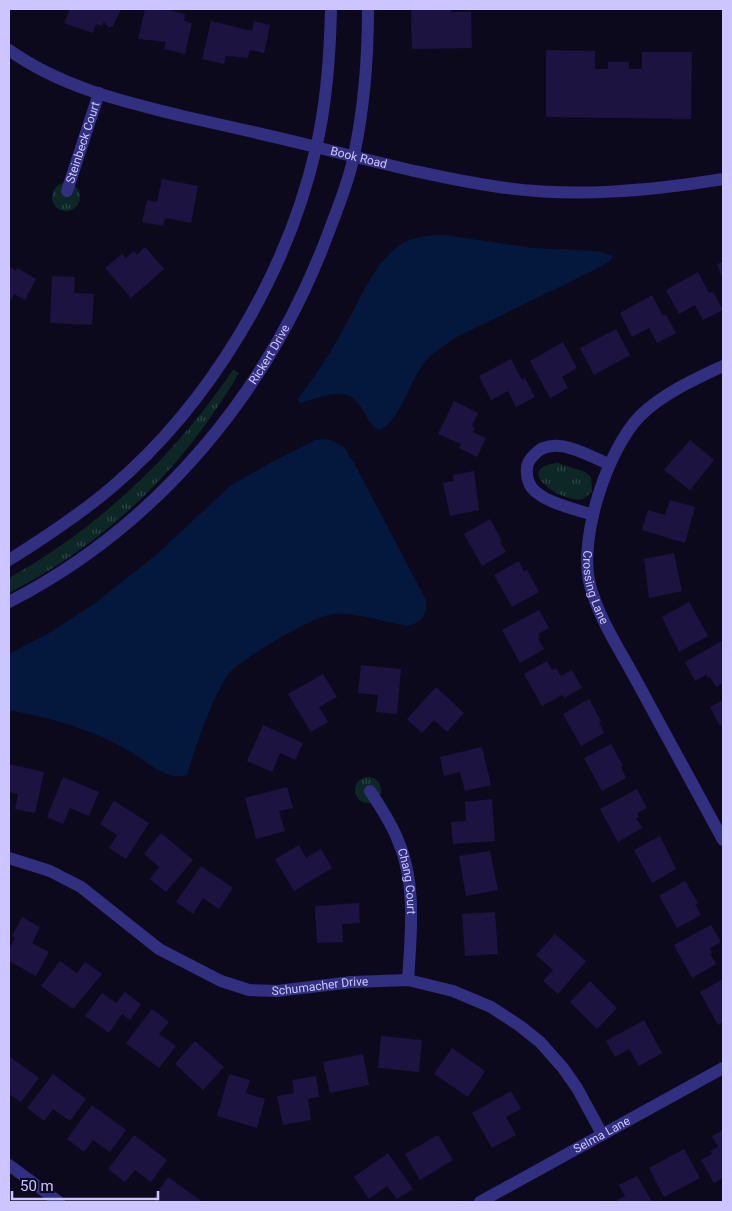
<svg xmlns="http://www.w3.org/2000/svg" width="732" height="1211" viewBox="0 0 732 1211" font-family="Roboto,sans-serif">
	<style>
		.grass { fill: url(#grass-tufts) }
		.water { fill: #03183c }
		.building { fill: #1c1340 }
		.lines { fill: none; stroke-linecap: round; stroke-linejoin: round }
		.minor { stroke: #322f81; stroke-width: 12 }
		.tertiary { stroke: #322f81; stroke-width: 12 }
		.labels { text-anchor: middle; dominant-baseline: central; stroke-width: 4; stroke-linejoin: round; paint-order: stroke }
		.street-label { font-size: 12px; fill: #ccc5ff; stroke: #0d091d }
	</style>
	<defs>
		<pattern id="grass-tufts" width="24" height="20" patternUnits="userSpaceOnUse" patternTransform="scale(1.25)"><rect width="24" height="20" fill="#0c2726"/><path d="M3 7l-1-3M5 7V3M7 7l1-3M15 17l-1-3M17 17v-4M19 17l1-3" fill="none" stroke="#2e4547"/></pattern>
	</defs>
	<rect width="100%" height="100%" fill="#0d091d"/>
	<!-- grass -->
	<g class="grass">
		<circle cx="66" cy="197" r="14"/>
		<path d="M233,370L239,373C182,470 109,541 9,593V578C100,527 175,455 233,370Z"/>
		<path d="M558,463L585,472L591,477L592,491C589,494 587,497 583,499C563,504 510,468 558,463Z"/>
		<circle cx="368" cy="790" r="13"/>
	</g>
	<!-- water -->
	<g class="water">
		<path d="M444,235L533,248L598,251L613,256L610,261L594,270L453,339C443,347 430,354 423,364C410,381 398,425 378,430C370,425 367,417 362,409C348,383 324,397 300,403L297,399C320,372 337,342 353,311C365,289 376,264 396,248C410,236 427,236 444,235Z"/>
		<path d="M328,439L344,447L354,463L426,600C428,615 422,622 407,626C385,622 349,610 328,615C308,620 238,660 227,676C214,694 193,753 187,775C166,782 147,761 129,751C92,729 51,718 9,710V654L49,633L94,604L156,555L230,486L270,463L315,440Z"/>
	</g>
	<!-- building -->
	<g class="building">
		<polygon points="70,9 121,9 113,26 109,28 104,22 102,26 96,24 93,33 64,23"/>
		<polygon points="145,9 164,9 185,14 184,21 192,23 185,54 164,49 166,42 138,39"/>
		<polygon points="411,9 451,9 451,12 471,12 472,48 412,49"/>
		<polygon points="211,21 252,31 254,21 270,25 264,53 250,50 248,58 226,56 224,64 202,59"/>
		<polygon points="546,50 595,51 595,69 608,69 608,62 629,62 629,69 642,69 642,52 692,52 691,119 546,117"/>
		<polygon points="162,179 198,186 191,223 165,218 163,226 142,222 147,200 157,202"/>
		<polygon points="145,247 164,269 131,298 105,268 122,254 126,258 134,251 137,255"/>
		<polygon points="723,262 723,280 717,264"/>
		<polygon points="9,266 16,271 17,268 36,279 25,300 14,294 9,304"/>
		<polygon points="698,272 709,293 713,292 723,310 703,320 695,305 679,314 666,290"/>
		<polygon points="52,276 75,277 74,293 94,294 92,325 50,323"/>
		<polygon points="652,295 663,316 666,315 676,333 657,343 649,328 632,337 620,313"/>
		<polygon points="616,329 630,355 594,375 580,348"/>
		<polygon points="563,342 577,368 562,377 568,388 550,398 530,361"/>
		<polygon points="511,359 522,380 525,378 535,397 516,407 508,391 491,400 479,376"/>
		<polygon points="454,401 478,413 472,426 475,428 473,432 486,438 477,457 459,448 461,444 438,434"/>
		<polygon points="690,440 714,460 690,490 664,470"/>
		<polygon points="474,471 479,510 450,516 443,483 454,481 453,475"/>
		<polygon points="670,500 695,507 685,543 642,530 648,510 665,515"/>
		<polygon points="490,519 502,541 500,542 506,552 482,566 464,534"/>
		<polygon points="674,553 682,591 649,598 644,559"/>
		<polygon points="519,561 524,572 527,570 539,592 512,607 494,575"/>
		<polygon points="689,602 708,636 679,652 662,617"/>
		<polygon points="539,610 549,628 538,634 540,637 538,639 544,649 520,663 502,630"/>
		<polygon points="722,641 723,683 716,687 710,677 708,678 706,675 695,681 685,662"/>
		<polygon points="547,661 552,670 556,668 561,676 572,670 582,688 564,698 562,695 542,706 524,674"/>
		<polygon points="361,665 401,669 397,714 376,712 378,695 358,693"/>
		<polygon points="323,674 337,697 319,707 328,722 311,732 288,694"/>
		<polygon points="436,687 464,713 447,732 434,720 422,733 407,719"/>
		<polygon points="589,699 601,721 599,722 604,733 581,746 563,714"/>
		<polygon points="723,700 723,724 720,726 710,707"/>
		<polygon points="263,725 303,743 295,760 280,753 272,772 247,761"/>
		<polygon points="611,744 623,766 621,767 626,778 602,791 584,758"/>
		<polygon points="482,747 491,785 465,791 460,772 444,776 440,757"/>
		<polygon points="9,764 44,772 35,813 15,809 18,794 9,792"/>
		<polygon points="63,777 99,792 89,816 70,808 63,824 47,817"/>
		<polygon points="287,787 293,808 279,811 285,831 256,839 245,798"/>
		<polygon points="637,789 647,808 637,813 639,817 636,818 642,828 618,842 600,809"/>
		<polygon points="492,799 495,841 453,844 451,822 466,821 465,802"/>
		<polygon points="114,801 149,823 126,859 109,848 117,835 100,824"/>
		<polygon points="161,833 193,860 166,892 150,879 159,867 144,854"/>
		<polygon points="660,836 676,869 652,883 634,850"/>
		<polygon points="299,845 306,858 321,849 332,868 294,891 275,859"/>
		<polygon points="490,851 498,890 466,896 459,856"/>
		<polygon points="201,866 233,888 219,909 203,898 193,914 176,902"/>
		<polygon points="685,881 698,903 695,904 701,915 677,928 659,896"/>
		<polygon points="359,903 360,923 342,924 343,942 317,943 315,906"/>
		<polygon points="495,912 498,954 465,956 462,914"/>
		<polygon points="22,917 40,927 32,943 49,952 36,976 9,961 9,949 15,938 12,936"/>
		<polygon points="711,925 721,942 710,948 712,953 710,954 716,964 692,978 674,945"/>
		<polygon points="555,934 586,961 558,994 543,981 553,970 536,955"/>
		<polygon points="60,961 77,973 85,962 102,974 73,1009 41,986"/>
		<polygon points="723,979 723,1022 718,1025 700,992"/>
		<polygon points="590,981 617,1008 597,1029 570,1002"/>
		<polygon points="125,992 141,1004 130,1020 122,1014 109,1033 85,1016 102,993 116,1003"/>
		<polygon points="152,1009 169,1022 159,1034 176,1046 159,1068 126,1043"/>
		<polygon points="644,1020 662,1053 639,1066 629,1049 615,1057 606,1041"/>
		<polygon points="381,1036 422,1040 419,1072 378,1068"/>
		<polygon points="195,1041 224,1067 203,1090 175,1064"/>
		<polygon points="452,1048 485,1071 468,1097 434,1074"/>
		<polygon points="363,1054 369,1085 330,1093 323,1062"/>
		<polygon points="9,1056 39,1078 21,1102 9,1094"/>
		<polygon points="53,1074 86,1099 70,1121 53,1109 44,1121 27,1108"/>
		<polygon points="229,1074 250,1080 246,1093 265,1099 257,1128 217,1116"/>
		<polygon points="316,1076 319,1097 308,1099 311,1120 283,1125 277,1096 294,1093 292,1080"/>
		<polygon points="511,1091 521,1109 506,1117 516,1135 492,1148 472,1113"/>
		<polygon points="92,1105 126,1130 110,1152 93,1140 84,1152 67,1139"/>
		<polygon points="723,1130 723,1178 714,1183 701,1160 712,1154 710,1151 718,1147 712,1136"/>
		<polygon points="134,1135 167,1160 151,1182 135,1170 125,1182 108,1169"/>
		<polygon points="438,1135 453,1160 420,1180 405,1154"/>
		<polygon points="684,1149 700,1178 664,1197 649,1168"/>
		<polygon points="388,1153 413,1189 397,1199 387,1186 369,1199 354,1177"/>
		<polygon points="637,1176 652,1202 618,1202 617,1200 625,1196 619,1185"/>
		<polygon points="168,1177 200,1200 198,1202 156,1202 153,1199"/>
	</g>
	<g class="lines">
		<!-- minor -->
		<g class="minor">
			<path d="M9,50C61,87 121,101 182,116C227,126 272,136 316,147"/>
			<path id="s1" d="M67,191L99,93"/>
			<path id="s2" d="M723,366C695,379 662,394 640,416C607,450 578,539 590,585C599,619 620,650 636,680C665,733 694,787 723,840"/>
			<path d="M593,515C576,509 550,504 536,492C529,487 526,477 527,468C527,463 530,459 534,455C553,433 588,456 609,464"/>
			<path id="s3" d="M370,791C380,806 390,821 397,838C417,882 411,933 408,980"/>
			<path id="s4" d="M9,858L50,871L81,887L159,949L221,981L249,990L277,991L352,982L408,980L453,991L491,1007L520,1026L540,1042L563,1068L577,1088L602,1134"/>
			<polyline points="9,1165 59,1202"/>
			<path id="s5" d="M480,1202L723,1068"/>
		</g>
		<!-- tertiary -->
		<g class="tertiary">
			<path id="s6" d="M316,147C377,162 437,178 499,187C574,198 649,191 723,179"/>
			<path d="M9,560C44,538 79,515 111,488C210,404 287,275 316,148C327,102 330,55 331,9"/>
			<path id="s7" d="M9,602C159,525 269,391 328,234C337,209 349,182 354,155C364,108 368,57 368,9"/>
		</g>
	</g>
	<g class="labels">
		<!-- street labels -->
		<g class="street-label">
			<text stroke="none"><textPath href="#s1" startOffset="51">Steinbeck Court</textPath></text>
			<text stroke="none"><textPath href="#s6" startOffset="44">Book Road</textPath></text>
			<text stroke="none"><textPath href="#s7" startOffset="364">Rickert Drive</textPath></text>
			<text stroke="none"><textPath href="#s2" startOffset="282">Crossing Lane</textPath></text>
			<text stroke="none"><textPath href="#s3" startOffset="99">Chang Court</textPath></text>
			<text stroke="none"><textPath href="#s4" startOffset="348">Schumacher Drive</textPath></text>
			<text stroke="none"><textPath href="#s5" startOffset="139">Selma Lane</textPath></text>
		</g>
	</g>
	<!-- border -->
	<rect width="732" height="1211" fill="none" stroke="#ccc5ff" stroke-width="20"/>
	<!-- scale -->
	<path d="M12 1191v8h146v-8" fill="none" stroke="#ccc5ff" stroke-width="2.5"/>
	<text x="20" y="1191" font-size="15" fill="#ccc5ff" stroke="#0d091d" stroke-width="4" paint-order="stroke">50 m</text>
</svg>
